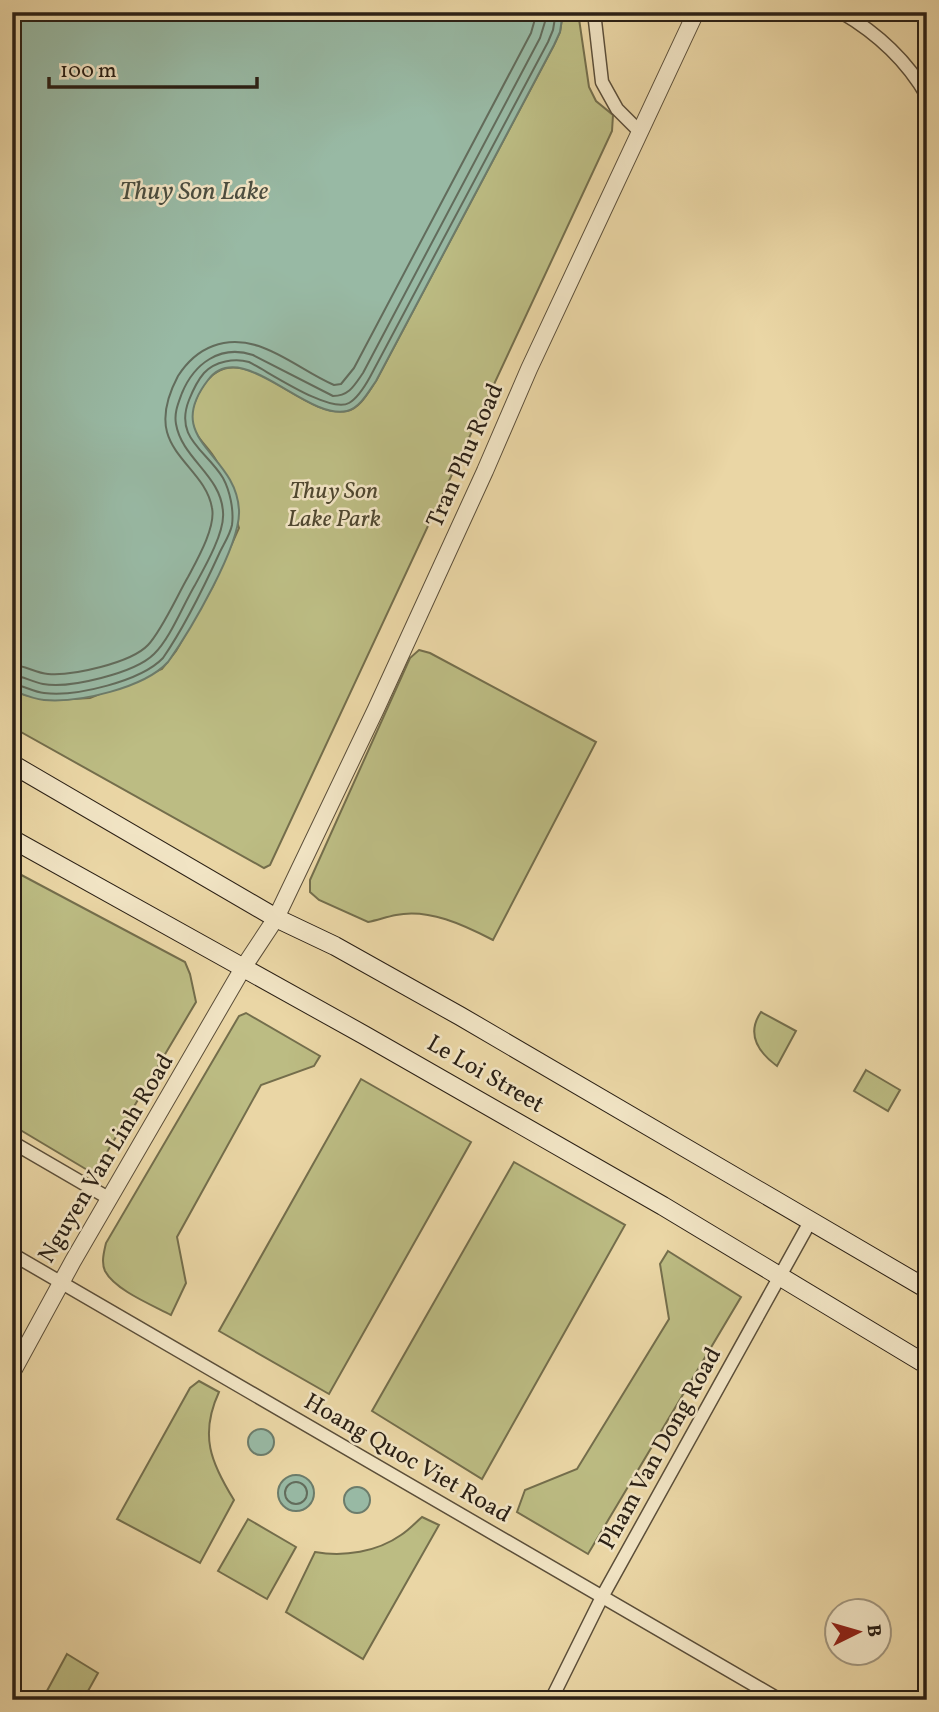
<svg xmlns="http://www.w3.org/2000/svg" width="939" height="1712" viewBox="0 0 939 1712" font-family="Vollkorn,serif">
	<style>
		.green { fill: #bcbc83; stroke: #746e4c; stroke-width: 2 }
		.water { fill: #98b9a4; stroke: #6c7c6b; stroke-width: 2 }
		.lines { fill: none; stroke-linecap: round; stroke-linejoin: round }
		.shore { stroke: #626c5c; stroke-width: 2 }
		.minor-casing { stroke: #5b4e39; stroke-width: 15 }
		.tertiary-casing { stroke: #5b4e39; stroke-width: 18 }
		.secondary-casing { stroke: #2b2015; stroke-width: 20 }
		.minor { stroke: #f1e4c4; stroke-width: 12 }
		.tertiary { stroke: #f1e4c4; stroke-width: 16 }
		.secondary { stroke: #f1e4c4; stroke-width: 18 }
		.labels { text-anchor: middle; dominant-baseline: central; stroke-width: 5; stroke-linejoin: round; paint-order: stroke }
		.street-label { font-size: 24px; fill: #2b2015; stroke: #f1e4c4 }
		.park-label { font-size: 24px; font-style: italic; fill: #4f4730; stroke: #f1e4c4 }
		.water-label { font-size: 26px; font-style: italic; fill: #4c4e40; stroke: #f1e4c4 }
	</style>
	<rect width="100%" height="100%" fill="#ead6a5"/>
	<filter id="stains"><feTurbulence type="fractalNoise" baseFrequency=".00286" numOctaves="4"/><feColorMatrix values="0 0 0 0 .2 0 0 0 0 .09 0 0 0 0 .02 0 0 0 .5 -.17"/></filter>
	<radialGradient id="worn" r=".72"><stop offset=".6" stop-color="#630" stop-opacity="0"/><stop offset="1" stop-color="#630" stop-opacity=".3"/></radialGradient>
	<!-- green -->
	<g class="green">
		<path d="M563,12H578L589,87L596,101L613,115L612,131L270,865L264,868L12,727V690L25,695L55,700L90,698L162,669L176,651L213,586L239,528C232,507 227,482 217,462C210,447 194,438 192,421C190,411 197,395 203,386C240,330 301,420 347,411C360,409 369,391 376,381L554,45L560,32Z"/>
		<path d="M419,650L430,653L596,742L493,940C464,925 428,908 396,915C386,917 378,920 368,922L319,900L310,892V880L410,658Z"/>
		<polygon points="12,870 185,962 190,974 196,1002 94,1174 12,1125"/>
		<path d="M761,1012L796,1031L777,1066C758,1052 746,1034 761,1012Z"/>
		<path d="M246,1013L320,1056L314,1066L261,1085L177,1237L186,1283L171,1315C152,1305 115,1290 105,1271C101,1262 104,1252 106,1243L239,1016Z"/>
		<polygon points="866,1070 900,1090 888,1111 854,1091"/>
		<polygon points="361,1079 471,1142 329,1394 219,1331"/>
		<polygon points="514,1162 625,1225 482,1479 372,1411"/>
		<polygon points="668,1251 741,1297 588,1554 517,1512 525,1490 577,1469 669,1319 660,1264"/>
		<path d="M199,1381L219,1392C199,1435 211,1463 234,1500L200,1563L117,1519L190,1388Z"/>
		<path d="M422,1517L439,1525L363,1659L286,1612L315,1552C344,1557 377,1552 401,1535C409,1530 415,1523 422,1517Z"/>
		<polygon points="248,1519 296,1547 267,1599 218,1571"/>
		<polygon points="67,1654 98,1673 83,1700 42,1700"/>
	</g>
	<!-- water -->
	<g class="water">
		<path d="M34,12H563L560,32L554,45L376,381C369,391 360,408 347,411C306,421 241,336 208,380C161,441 236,452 239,510C241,545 190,631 168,662C144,688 79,703 44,700C33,699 22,694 12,690V25Z"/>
		<circle cx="261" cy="1442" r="13"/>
		<circle cx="296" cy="1493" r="18"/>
		<circle cx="357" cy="1500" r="13"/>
	</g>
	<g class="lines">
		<!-- shore -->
		<g class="shore">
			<path d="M12,665C25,665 35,673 48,674C72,676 131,663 148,645C162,630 177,596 188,577C197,560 216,527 212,508C207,477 175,461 167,432C162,413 169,393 178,376C187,362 197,352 213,346C257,329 296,369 334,385L341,384L354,368L531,33L537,12"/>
			<path d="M12,675C23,676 32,682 43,684C69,689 135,673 154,654C170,639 183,605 195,585C205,567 225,532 223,512C221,475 182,459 176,424C174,413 178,404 182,393C194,364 220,344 253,355L333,396C349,396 354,386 363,373L540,38L548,12"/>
			<path d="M12,684C23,685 33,692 44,693C76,697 141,681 163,658C185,626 203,589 219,554C223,545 230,535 232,525C234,510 230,491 223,478C206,450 174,438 189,400C193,390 197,381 204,373C215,361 235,358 249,362C269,372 330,414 349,403C358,398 365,386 370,377L548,42L553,30L556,12"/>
			<circle cx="296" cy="1493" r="11"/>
		</g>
		<!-- minor casing -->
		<g class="minor-casing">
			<g id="minor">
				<polyline points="594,12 602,82 617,109 640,132"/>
				<path d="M841,12C877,33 906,59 927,96"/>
				<polyline points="12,1142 110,1199"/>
				<polyline points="12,1254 780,1700"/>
				<polyline points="551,1700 602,1597 811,1220"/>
			</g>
		</g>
		<!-- tertiary casing -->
		<g class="tertiary-casing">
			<polyline id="tertiary" points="12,1373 73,1261 243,968 276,918 376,709 485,471 529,369 696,12"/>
		</g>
		<!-- secondary casing -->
		<g class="secondary-casing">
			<g id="secondary">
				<polyline points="12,764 276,918 335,946 460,1016 927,1289"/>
				<polyline points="12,839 364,1035 663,1206 927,1365"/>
			</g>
		</g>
		<!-- minor -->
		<use href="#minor" class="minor"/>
		<!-- tertiary -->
		<use href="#tertiary" class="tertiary"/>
		<!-- secondary -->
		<use href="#secondary" class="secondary"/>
	</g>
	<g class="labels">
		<!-- street labels -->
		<g class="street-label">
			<text transform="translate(466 456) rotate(-66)">Tran Phu Road</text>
			<text transform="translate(485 1075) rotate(30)">Le Loi Street</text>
			<text transform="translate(107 1159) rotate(-59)">Nguyen Van Linh Road</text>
			<text transform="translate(661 1449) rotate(-61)">Pham Van Dong Road</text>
			<text transform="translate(407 1459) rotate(30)">Hoang Quoc Viet Road</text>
		</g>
		<!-- park labels -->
		<g class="park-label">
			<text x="334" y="492">Thuy Son<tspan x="334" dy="28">Lake Park</tspan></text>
		</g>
		<!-- water labels -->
		<g class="water-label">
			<text x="194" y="192">Thuy Son Lake</text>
		</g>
	</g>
	<!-- margin -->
	<rect width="939" height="1712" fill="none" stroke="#ead6a5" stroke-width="42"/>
	<rect x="14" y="14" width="911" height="1684" fill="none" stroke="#2b2015" stroke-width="3.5"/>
	<rect x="21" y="21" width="897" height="1670" fill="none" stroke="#2b2015" stroke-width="2"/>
	<!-- north arrow -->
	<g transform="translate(858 1632) rotate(85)"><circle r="33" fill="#f1e4c4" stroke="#a2967e" stroke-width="2"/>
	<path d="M0-5L12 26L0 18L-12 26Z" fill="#8f2418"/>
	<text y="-10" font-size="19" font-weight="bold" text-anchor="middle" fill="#2b2015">B</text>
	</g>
	<!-- scale -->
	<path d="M49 77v10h208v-10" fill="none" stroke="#2b2015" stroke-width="3.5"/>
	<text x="60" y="77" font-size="21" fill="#2b2015" stroke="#f1e4c4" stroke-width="5" paint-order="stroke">100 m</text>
	<rect width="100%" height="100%" filter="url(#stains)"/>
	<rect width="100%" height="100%" fill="url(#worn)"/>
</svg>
